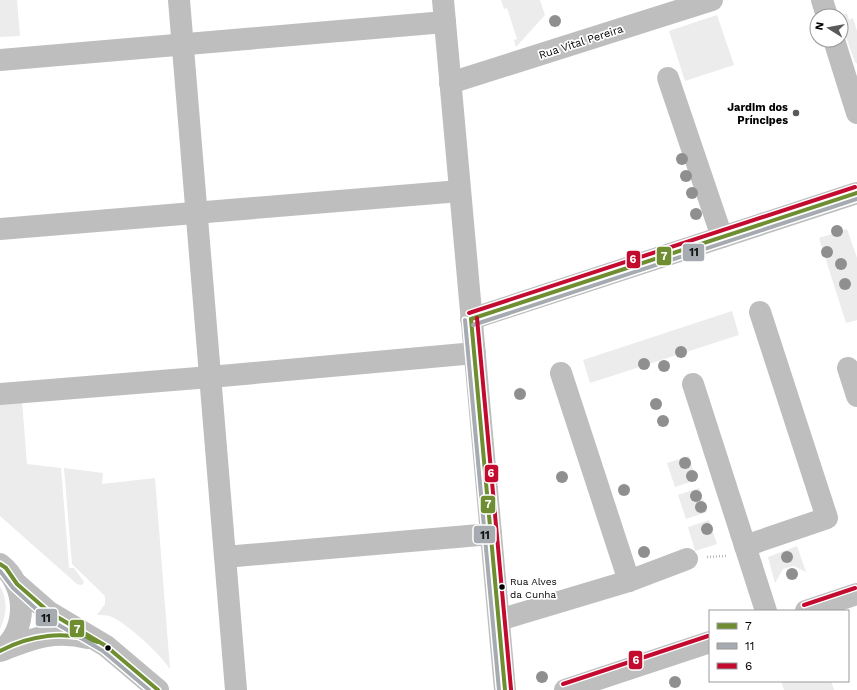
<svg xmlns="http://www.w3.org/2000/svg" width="857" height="690" viewBox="0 0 857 690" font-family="'Work Sans',sans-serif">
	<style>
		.green { fill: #ececec }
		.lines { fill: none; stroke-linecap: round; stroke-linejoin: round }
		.path { stroke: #b9b9b9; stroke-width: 2.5; stroke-dasharray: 1 2; stroke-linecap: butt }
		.minor { stroke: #bebebe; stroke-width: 22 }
		.bus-1-casing { stroke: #fff; stroke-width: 7 }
		.bus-2-casing { stroke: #fff; stroke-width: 7 }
		.bus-3-casing { stroke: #fff; stroke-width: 7 }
		.bus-1 { stroke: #6e8e31; stroke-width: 4 }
		.bus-2 { stroke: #a5abb0; stroke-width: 4 }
		.bus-3 { stroke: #c30b30; stroke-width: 4 }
		.tree { fill: #8f8f8f }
		.poi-dot { fill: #595959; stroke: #fff; stroke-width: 1.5 }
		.bus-dot { fill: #000; stroke: #fff; stroke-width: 1.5 }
		.labels { text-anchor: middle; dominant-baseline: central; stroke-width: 3.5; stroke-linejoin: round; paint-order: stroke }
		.bus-label { font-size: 10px; fill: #000; stroke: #fff; text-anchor: start }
		.street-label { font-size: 11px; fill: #000; stroke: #fff }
		.poi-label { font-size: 11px; font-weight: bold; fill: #000; stroke: #fff; text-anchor: end }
		.line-badge { stroke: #fff; stroke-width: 1.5 }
		.badge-label { font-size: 11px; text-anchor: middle; font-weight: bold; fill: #fff }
		.pale-badge-label { font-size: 11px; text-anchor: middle; font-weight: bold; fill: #111 }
	</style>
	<rect width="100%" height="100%" fill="#fff"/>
	<!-- green -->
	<g class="green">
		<polygon points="0,0 17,0 20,36 0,37"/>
		<polygon points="501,0 540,0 545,15 516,47 514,40 517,39 507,8 504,9"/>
		<polygon points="847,13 849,20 853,18 857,31 857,64 855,62 841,23 841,16 840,16"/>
		<polygon points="717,15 734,65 685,81 669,31"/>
		<polygon points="847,229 857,258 857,320 846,323 819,238"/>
		<polygon points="732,311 739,335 590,383 583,360"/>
		<polygon points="22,401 27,464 61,468 69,568 74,568 84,582 83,584 81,585 77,584 0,516 0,403"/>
		<polygon points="689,456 696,480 675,487 667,463"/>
		<path d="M64,468L103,473L102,484L155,478L170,669C160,654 129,625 112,617C108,615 102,615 97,615L105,604V596L72,564Z"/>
		<polygon points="699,488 707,512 686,519 678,495"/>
		<polygon points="709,520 717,544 695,551 688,527"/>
		<polygon points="797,546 806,572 794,566 783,569 775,583 768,557"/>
		<path d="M0,586C8,601 7,614 0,629Z"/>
		<polygon points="781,681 831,681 834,690 784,690"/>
	</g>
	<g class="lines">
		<!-- path -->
		<polyline class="path" points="707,557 726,556"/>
		<!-- minor -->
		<g class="minor">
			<polyline points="179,0 236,690"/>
			<polyline points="443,0 505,690"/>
			<polyline points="822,0 827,16"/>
			<polyline points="834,40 857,113"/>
			<polyline points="0,60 445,22"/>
			<polyline points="668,78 722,237"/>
			<polyline points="450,83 712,0"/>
			<polyline points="0,229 460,191"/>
			<polyline points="471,319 857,193"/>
			<polyline points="848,368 857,396"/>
			<polyline points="561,373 629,581"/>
			<polyline points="693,384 766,611"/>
			<polyline points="0,394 210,377 475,353"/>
			<polyline points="745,546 827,518 760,312"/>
			<polyline points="225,557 491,534"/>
			<path d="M0,564C27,584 29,631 0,651"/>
			<polyline points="17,584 49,612 106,646 158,690"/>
			<polyline points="806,611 857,594"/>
			<polyline points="499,620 629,581 687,559"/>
			<path d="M3,650C33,638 55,630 88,638"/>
			<polyline points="565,690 710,642"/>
		</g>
		<!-- bus-1 casing -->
		<g class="bus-1-casing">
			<g id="bus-1">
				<polyline points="471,319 857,193"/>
				<polyline points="471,319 505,690"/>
				<polyline points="0,564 6,568 17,584 49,612 106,646 158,690"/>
				<path d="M0,651C30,635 65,630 97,642"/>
			</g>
		</g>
		<!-- bus-2 casing -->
		<g class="bus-2-casing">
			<g id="bus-2">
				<polyline points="465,320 499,690"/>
				<polyline points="473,325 857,199"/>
				<polyline points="0,571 13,588 45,617 103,651 149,690"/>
			</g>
		</g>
		<!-- bus-3 casing -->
		<g class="bus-3-casing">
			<g id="bus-3">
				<polyline points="469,313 855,187"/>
				<polyline points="477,318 511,689"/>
				<polyline points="804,605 855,588"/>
				<polyline points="563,684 708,636"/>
			</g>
		</g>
		<!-- bus-1 -->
		<use href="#bus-1" class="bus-1"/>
		<!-- bus-2 -->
		<use href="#bus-2" class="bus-2"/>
		<!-- bus-3 -->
		<use href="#bus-3" class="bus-3"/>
	</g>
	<!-- trees -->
	<g class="tree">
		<circle cx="555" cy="21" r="6"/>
		<circle cx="682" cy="159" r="6"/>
		<circle cx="686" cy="176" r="6"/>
		<circle cx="692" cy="193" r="6"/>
		<circle cx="696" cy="214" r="6"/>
		<circle cx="837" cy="231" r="6"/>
		<circle cx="827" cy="252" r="6"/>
		<circle cx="841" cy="264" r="6"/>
		<circle cx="845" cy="284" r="6"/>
		<circle cx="681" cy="352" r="6"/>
		<circle cx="644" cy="364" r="6"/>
		<circle cx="664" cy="366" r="6"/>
		<circle cx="520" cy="394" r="6"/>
		<circle cx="656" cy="404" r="6"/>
		<circle cx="663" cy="421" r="6"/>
		<circle cx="685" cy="463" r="6"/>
		<circle cx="692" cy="476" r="6"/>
		<circle cx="562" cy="477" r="6"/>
		<circle cx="624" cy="490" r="6"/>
		<circle cx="696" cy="496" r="6"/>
		<circle cx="701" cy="507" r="6"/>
		<circle cx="707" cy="529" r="6"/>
		<circle cx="644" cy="552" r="6"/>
		<circle cx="787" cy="557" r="6"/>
		<circle cx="792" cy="574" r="6"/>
		<circle cx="542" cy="677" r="6"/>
		<circle cx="675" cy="682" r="6"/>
	</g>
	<!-- markers -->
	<circle class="poi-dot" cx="796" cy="113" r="4"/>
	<g class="bus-dot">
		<circle cx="502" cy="587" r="3.5"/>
		<circle cx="108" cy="648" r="3.5"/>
	</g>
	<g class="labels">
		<!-- bus labels -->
		<g class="bus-label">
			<text x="510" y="581">Rua Alves<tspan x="510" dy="13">da Cunha</tspan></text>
		</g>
		<!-- street labels -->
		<g class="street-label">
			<text transform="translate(581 42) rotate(-18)">Rua Vital Pereira</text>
		</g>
		<!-- poi labels -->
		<g class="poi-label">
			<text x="788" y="107">Jardim dos<tspan x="788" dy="13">Príncipes</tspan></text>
		</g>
	</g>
	<g class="line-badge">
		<rect x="682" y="243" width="23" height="19" rx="4" fill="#a5abb0"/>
		<rect x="656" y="246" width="16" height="20" rx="4" fill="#6e8e31"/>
		<rect x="626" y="250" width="15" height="19" rx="4" fill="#c30b30"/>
		<rect x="484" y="464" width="15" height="19" rx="4" fill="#c30b30"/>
		<rect x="480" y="495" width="16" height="19" rx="4" fill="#6e8e31"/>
		<rect x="473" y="525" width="23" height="19" rx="4" fill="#a5abb0"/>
		<rect x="35" y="608" width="23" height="19" rx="4" fill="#a5abb0"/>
		<rect x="69" y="619" width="16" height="19" rx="4" fill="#6e8e31"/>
		<rect x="628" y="650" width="15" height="20" rx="4" fill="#c30b30"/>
	</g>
	<g class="badge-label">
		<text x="664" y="260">7</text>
		<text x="633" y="263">6</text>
		<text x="491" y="477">6</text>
		<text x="488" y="508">7</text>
		<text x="77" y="633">7</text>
		<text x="636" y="664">6</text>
	</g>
	<g class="pale-badge-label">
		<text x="694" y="256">11</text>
		<text x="485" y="539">11</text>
		<text x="46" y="622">11</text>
	</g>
	<!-- legend -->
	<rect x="709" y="610" width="140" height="72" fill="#ffffff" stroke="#999999"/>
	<rect x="717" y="623" width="20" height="6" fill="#6e8e31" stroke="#999999"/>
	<text x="745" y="630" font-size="12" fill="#000000">7</text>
	<rect x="717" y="643" width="20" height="6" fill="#a5abb0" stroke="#999999"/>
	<text x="745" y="650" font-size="12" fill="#000000">11</text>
	<rect x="717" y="663" width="20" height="6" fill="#c30b30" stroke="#999999"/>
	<text x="745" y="670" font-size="12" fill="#000000">6</text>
	<!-- north arrow -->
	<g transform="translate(829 28) rotate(281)"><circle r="19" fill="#ffffff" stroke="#999999"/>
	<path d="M0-3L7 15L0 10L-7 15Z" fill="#595959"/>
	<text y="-6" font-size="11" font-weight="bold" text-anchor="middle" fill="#000000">N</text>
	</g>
</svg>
